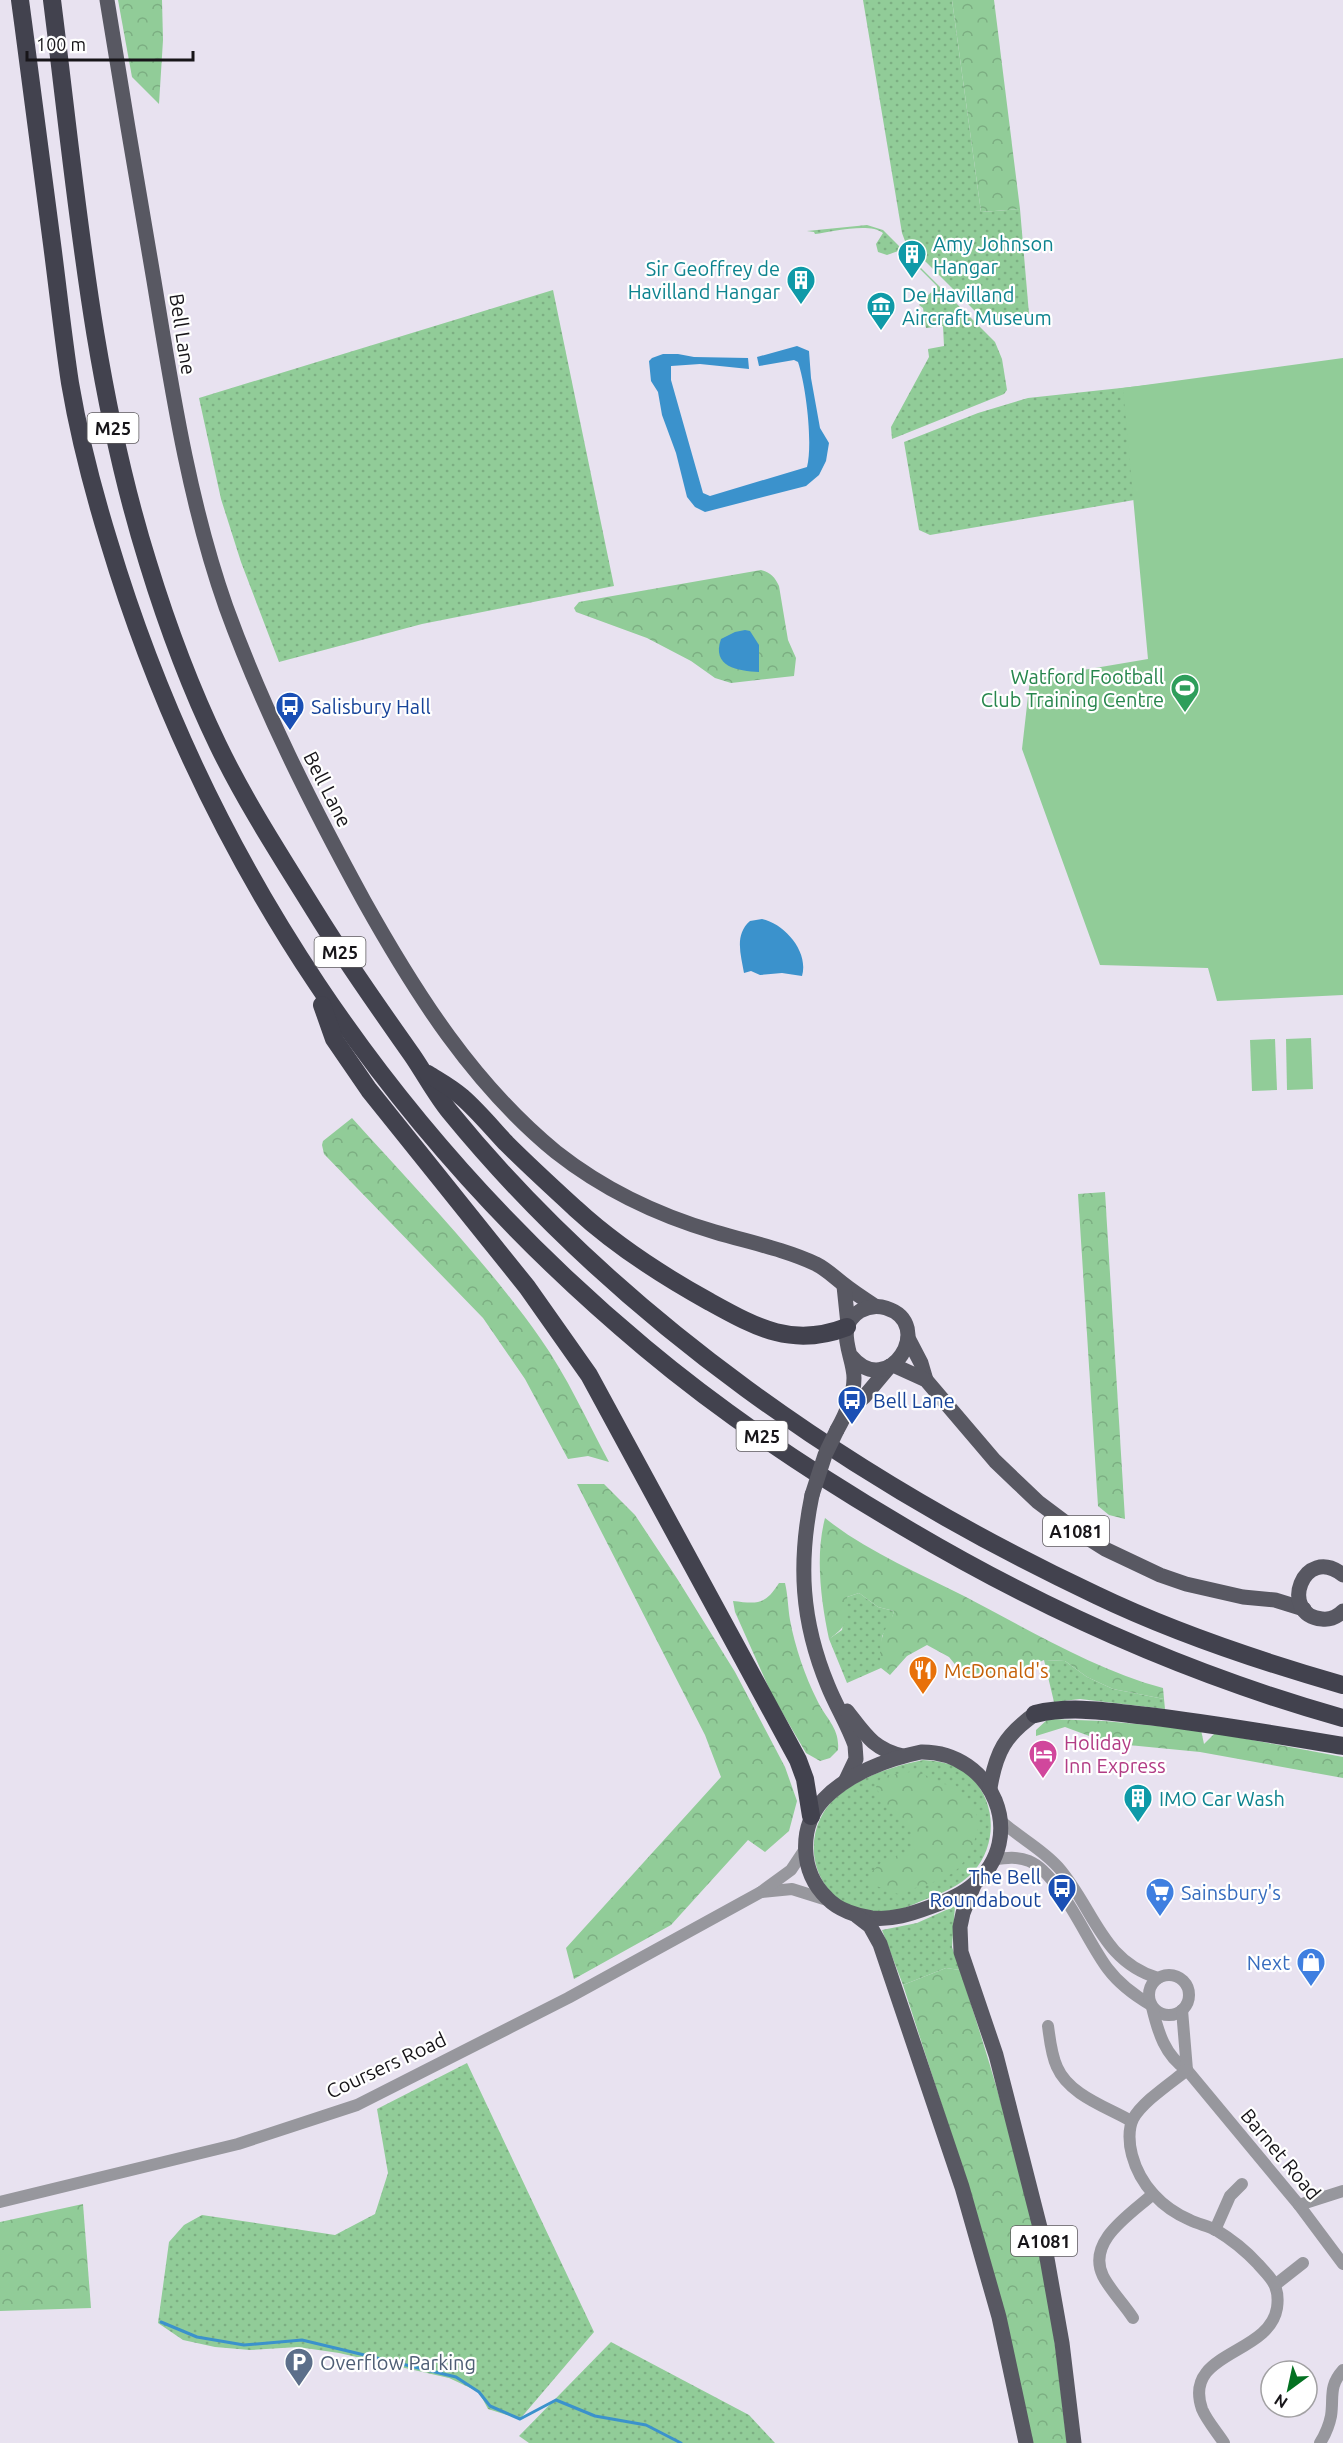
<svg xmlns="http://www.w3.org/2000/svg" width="1343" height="2443" viewBox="0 0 1343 2443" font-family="Ubuntu,sans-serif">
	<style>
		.grass { fill: url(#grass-dots) }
		.forest { fill: url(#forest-crowns) }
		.garden { fill: #91cc98 }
		.water { fill: #3b92cc }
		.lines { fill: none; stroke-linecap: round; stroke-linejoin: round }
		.stream { stroke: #3b92cc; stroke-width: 3 }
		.minor { stroke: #97979d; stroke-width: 12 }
		.major { stroke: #585862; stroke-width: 15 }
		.highway { stroke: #42424e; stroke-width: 18 }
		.major-bridge { stroke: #585862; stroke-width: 15 }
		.labels { text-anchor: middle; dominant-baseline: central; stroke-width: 4.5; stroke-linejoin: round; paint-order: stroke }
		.shield { fill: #fff; stroke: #5d5b5e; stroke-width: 1.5 }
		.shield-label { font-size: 18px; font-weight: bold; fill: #171519 }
		.culture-label { font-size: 20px; fill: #0d838f; stroke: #fff; text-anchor: start }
		.street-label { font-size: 20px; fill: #171519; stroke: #fff }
		.leisure-label { font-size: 20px; fill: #27864d; stroke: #fff; text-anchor: end }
		.transit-label { font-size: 20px; fill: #164399; stroke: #fff; text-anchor: start }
		.food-label { font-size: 20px; fill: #c56008; stroke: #fff; text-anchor: start }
		.hotel-label { font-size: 20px; fill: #b23c85; stroke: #fff; text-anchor: start }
		.shop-label { font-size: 20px; fill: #366cbe; stroke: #fff; text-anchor: start }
		.service-label { font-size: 20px; fill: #4e5e75; stroke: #fff; text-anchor: start }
	</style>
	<defs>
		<pattern id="grass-dots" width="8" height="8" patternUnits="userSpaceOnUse" patternTransform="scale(1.5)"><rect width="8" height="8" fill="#91cc98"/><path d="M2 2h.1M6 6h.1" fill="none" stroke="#7cae82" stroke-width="1.8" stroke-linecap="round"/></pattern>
		<pattern id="forest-crowns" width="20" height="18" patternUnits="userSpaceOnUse" patternTransform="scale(1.5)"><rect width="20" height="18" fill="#91cc98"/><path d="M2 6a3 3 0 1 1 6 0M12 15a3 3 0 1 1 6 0" fill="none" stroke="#7cae82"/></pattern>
	</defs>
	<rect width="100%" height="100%" fill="#e8e2f0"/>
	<!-- grass -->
	<g class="grass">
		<polygon points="863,0 952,0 981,212 1020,209 1029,314 986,322 905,241 902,233"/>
		<path d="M867,225L883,230L995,342L1002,359L1007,390L1004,394L892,439L891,427L929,357L928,349L944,346L943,326L926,328L923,308L919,305L937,286L901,250L887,255L878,252L876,244L883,233C870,222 831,232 815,234L814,232L807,231Z"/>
		<polygon points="553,290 614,586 422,624 279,662 241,562 221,499 199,398"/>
		<polygon points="1343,364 1140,499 930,535 919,530 904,442 978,413 1028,398"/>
		<polygon points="859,1593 878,1607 894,1611 891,1622 882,1636 881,1668 847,1683 829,1639 842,1630 847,1597"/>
		<polygon points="1044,1660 1065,1661 1087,1677 1113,1689 1164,1699 1165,1709 1080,1699 1054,1702"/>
		<path d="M923,1760C938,1761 954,1763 966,1773C996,1797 999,1842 974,1871C960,1887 939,1894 919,1902C905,1908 887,1916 871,1912C860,1909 850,1907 841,1901C805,1875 805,1822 839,1795C862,1776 894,1766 923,1760Z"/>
		<polygon points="955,1906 952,1947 960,1970 946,1968 903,1985 882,1930 917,1923"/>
		<polygon points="467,2063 594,2332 520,2419 488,2409 479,2392 449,2378 339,2353 298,2347 250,2350 215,2347 183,2340 158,2323 169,2242 184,2225 202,2215 335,2235 375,2214 388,2173 377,2109"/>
		<polygon points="611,2342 749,2415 775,2443 529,2443 519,2436"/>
	</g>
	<!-- forest -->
	<g class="forest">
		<polygon points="118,0 162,0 163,40 159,104 132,77"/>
		<polygon points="952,0 994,0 1020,209 981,212"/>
		<path d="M761,570C770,572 775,577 779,586L788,640L796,658L794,676L731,683L715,678L691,661L647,638L576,612L574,608L579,602L601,598Z"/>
		<path d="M352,1118C415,1188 486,1261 540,1338C567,1376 587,1421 609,1462L588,1456L568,1459L525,1379L483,1318L324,1154L322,1145L323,1141Z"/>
		<polygon points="1105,1192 1125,1519 1109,1515 1098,1506 1078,1194"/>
		<polygon points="577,1484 604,1484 635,1515 678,1580 735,1672 785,1767 797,1801 789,1831 765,1852 748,1840 671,1925 574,1979 566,1948 721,1777 705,1735"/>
		<path d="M825,1518C866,1551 917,1572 964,1596C1028,1629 1093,1669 1163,1688L1164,1699L1113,1689L1087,1677L1065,1661L1044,1660L1017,1672L963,1674L949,1657L927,1645L907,1656L890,1675L881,1668C880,1659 879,1648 882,1638C884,1628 892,1621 894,1611L878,1607L859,1593L847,1597C847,1620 849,1625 829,1639C821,1601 815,1556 825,1518Z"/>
		<path d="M779,1583H785C788,1596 788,1608 790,1620C795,1647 805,1676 817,1700C826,1719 840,1728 838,1750L830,1758L820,1761L806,1753L772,1695L735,1612L733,1601C758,1604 765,1605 779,1583Z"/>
		<polygon points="1048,1719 1104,1721 1201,1730 1204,1744 1215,1733 1343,1757 1343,1778 1200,1752 1108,1743 1065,1727 1036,1736 1036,1730"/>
		<path d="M917,1771L943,1784L955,1785C963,1794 974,1804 977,1816C982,1832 966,1866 951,1874C936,1883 915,1887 898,1894L871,1884L870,1873L883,1861L915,1849L911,1831L903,1818L886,1807L876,1787L882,1776Z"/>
		<path d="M946,1968L960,1970C992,2068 1021,2166 1042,2268C1054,2325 1060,2385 1067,2443H1030L966,2180L903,1985Z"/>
		<polygon points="83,2204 91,2308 0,2311 0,2222"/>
	</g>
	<!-- garden -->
	<g class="garden">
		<polygon points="1343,358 1343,995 1217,1001 1208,968 1100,965 1022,749 1030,679 1148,659 1123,388"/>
		<polygon points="1311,1038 1313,1089 1287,1090 1286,1039"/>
		<polygon points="1275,1039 1277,1090 1252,1091 1250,1040"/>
	</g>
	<!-- water -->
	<g class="water">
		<path d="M797,346L809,351L811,378L820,428L829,443L826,461L819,475L806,486L705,512L695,507L687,497L676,453L662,415L658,392L651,381L649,361L652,358L663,354H678L694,357L748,358L749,369L700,364L671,366V380L703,493L710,496L807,467C813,443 806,386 798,362L794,360L759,366L757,357Z"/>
		<path d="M745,630L750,631L759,645V672C738,671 711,667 721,639L735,632Z"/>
		<path d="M762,919C785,924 809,952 802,976L782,973L760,975L751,971L744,973C741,955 734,935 750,921Z"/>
	</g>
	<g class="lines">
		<!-- stream -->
		<polyline class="stream" points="161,2322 197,2337 244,2345 302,2340 456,2377 479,2392 490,2406 520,2419 556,2400 595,2416 646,2425 681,2443"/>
		<!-- minor -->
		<g class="minor">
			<path d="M1000,1820C1018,1837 1041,1848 1058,1867C1094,1908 1101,1961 1158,1978"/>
			<path d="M992,1860C1005,1858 1017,1856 1029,1861C1060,1874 1087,1942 1108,1969C1120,1985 1134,1995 1151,2005"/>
			<polyline points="761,1892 792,1889 827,1900"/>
			<circle cx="1169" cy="1995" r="20"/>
			<path d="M1152,2007C1158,2032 1165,2056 1187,2070L1299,2205L1343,2264"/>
			<polyline points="1182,2010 1187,2070"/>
			<path d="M1048,2026C1050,2040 1051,2054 1057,2067C1069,2095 1107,2107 1131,2121"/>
			<path d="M1187,2070C1171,2083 1142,2102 1133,2119C1128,2129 1129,2144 1132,2155C1140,2185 1162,2208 1190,2220C1198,2224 1208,2226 1216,2230C1231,2239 1246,2251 1258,2264C1264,2271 1272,2278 1275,2286C1278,2293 1278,2301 1277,2308C1269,2356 1182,2351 1202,2409C1207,2421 1217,2432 1224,2443"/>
			<polyline points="0,2202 238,2144 357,2105 568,1998 761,1892 791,1870 805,1849"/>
			<polyline points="1299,2205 1343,2191"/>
			<polyline points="1215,2230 1230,2196 1242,2184"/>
			<polyline points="1275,2285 1303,2263"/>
			<path d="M1133,2318C1124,2304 1110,2290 1103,2276C1086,2241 1131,2214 1153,2194"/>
			<path d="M1320,2443C1325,2435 1329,2426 1331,2416C1334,2397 1328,2387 1343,2370"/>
		</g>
		<!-- major -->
		<g class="major">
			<path d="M107,0C122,94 138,187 154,281C172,390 189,502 226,607C263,709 312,806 364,901C416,994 473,1084 556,1152C603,1189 657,1215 715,1232C748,1242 784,1249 816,1264C826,1269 833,1276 842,1283C852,1291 864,1299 875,1306"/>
			<polyline points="844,1286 848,1324"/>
			<polyline points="908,1338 921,1363 926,1380"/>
			<polyline points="893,1365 926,1380 995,1461 1018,1483 1038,1502 1078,1532 1105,1549 1160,1575 1186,1584 1243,1597 1275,1600 1304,1609"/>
			<polyline points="847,1412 864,1397 890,1366"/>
			<path d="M837,1430C846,1414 854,1397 854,1378C854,1355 833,1328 860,1311C867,1307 877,1305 886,1308C937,1324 888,1401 851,1356"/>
			<path d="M812,1495C798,1563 801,1621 828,1686C836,1706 848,1725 855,1745L856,1759L846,1780"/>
			<path d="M1343,1575C1303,1543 1278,1615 1322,1619C1330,1620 1337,1617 1343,1611"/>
			<path d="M847,1711C865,1734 873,1749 903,1756"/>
			<path d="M921,1752C993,1751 1029,1838 974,1884C962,1895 944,1902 930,1907C911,1914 892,1920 872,1918C857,1916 838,1910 827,1898C800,1872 798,1827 824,1799C848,1774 887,1759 921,1752Z"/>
			<path d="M990,1788C996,1752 1005,1735 1035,1714"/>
			<polyline points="974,1885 963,1913 960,1927 961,1952 996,2055 1045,2247 1062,2343 1074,2443"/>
			<polyline points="857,1916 870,1926 880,1944 962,2187 999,2317 1026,2443"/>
		</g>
		<!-- highway -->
		<g class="highway">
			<path d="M20,0C31,81 41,162 52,244C58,290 63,337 70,383C79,436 93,490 109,542C204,859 391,1136 645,1348C726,1416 814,1474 904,1527C1042,1609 1189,1675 1343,1718"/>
			<path d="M52,0C76,189 91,381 148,563C167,625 190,687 218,745C246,803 282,858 316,913C346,962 379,1008 412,1055C425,1074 436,1095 450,1112C619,1319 856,1482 1096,1595C1175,1633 1259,1661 1343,1685"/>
			<polyline points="322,1005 334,1039 369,1090 527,1287 589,1375 798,1760 805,1779 811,1816"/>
			<path d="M428,1074C439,1081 452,1088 462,1097C478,1111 492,1128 506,1143C529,1166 552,1187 576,1209C615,1245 663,1276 710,1302C757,1328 793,1348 847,1327"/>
			<path d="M1035,1714C1072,1705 1110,1712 1148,1716C1214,1724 1278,1735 1343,1746"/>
		</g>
		<!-- major-bridge -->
		<polyline class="major-bridge" points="812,1495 825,1455 837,1430"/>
	</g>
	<!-- icons -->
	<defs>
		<g id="building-pin" transform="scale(1.5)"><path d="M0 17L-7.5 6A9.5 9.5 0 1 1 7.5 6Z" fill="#0f9aa8" stroke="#fff"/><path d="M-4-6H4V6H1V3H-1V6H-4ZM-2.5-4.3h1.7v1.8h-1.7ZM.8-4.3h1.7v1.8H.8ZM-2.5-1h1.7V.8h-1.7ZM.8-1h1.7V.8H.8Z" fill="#fff"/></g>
		<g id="museum-pin" transform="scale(1.5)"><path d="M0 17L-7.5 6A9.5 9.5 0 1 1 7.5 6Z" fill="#0f9aa8" stroke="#fff"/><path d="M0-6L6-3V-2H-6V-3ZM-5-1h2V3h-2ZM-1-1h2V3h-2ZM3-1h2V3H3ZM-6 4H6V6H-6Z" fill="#fff"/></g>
		<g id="stadium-pin" transform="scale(1.5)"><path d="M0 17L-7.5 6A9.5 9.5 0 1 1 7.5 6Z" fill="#2e9e5b" stroke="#fff"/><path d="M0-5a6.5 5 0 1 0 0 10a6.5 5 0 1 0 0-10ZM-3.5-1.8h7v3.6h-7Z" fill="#fff"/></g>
		<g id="bus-pin" transform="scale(1.5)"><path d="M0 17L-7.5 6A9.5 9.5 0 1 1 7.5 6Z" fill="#1a4fb4" stroke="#fff"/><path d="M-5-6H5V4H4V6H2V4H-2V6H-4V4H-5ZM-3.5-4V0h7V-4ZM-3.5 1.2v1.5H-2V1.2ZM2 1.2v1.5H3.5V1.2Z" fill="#fff"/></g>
		<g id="restaurant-pin" transform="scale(1.5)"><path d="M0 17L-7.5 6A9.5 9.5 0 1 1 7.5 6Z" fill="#e8710a" stroke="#fff"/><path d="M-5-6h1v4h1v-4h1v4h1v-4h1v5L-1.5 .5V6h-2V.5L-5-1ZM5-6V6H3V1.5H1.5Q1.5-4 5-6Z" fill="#fff"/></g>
		<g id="hotel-pin" transform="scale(1.5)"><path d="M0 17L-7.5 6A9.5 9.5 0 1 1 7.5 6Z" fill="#d1479c" stroke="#fff"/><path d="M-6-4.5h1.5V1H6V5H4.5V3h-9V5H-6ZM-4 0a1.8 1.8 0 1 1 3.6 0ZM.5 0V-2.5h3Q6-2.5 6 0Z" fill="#fff"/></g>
		<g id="supermarket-pin" transform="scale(1.5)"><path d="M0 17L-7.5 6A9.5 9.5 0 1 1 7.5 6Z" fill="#3f7fe0" stroke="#fff"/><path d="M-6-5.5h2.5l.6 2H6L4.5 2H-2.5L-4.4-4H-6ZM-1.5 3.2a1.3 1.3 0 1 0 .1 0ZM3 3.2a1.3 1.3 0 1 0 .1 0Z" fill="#fff"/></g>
		<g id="shop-pin" transform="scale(1.5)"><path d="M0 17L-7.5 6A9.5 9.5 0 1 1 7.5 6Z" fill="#3f7fe0" stroke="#fff"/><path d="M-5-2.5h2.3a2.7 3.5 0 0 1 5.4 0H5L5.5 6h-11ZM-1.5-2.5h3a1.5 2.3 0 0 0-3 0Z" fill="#fff"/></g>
		<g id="parking-pin" transform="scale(1.5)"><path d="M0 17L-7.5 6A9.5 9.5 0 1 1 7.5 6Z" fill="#5c6f8a" stroke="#fff"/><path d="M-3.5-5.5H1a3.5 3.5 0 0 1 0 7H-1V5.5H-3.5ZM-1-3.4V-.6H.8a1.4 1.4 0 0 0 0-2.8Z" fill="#fff"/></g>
	</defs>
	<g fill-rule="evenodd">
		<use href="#building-pin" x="912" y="254"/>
		<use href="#building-pin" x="801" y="280"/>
		<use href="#museum-pin" x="881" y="306"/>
		<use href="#stadium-pin" x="1185" y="688"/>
		<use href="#bus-pin" x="290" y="706"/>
		<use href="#bus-pin" x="852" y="1400"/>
		<use href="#restaurant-pin" x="923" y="1670"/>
		<use href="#hotel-pin" x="1043" y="1754"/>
		<use href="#building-pin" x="1138" y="1798"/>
		<use href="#bus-pin" x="1062" y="1888"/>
		<use href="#supermarket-pin" x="1160" y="1892"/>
		<use href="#shop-pin" x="1311" y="1962"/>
		<use href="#parking-pin" x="299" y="2362"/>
	</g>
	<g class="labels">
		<!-- shield labels -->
		<g class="shield">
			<rect x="87.5" y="413" width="51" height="30" rx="4.5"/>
			<rect x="314.5" y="937" width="51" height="30" rx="4.5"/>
			<rect x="736.5" y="1421" width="51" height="30" rx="4.5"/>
			<rect x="1043" y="1516" width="66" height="30" rx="4.5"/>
			<rect x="1011" y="2226" width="66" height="30" rx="4.5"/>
		</g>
		<g class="shield-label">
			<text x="113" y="428">M25</text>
			<text x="340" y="952">M25</text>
			<text x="762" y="1436">M25</text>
			<text x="1076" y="1531">A1081</text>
			<text x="1044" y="2241">A1081</text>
		</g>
		<!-- culture labels -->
		<g class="culture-label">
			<text x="933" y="243">Amy Johnson<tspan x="933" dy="23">Hangar</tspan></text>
			<text x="780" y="268" text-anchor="end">Sir Geoffrey de<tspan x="780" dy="23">Havilland Hangar</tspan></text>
			<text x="902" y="294">De Havilland<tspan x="902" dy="23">Aircraft Museum</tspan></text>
			<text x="1159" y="1798">IMO Car Wash</text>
		</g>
		<!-- street labels -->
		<g class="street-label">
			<text transform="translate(183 334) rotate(81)">Bell Lane</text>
			<text transform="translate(328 789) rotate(63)">Bell Lane</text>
			<text transform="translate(386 2065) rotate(-25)">Coursers Road</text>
			<text transform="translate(1281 2154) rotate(50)">Barnet Road</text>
		</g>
		<!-- leisure labels -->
		<g class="leisure-label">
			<text x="1164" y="676">Watford Football<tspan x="1164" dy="23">Club Training Centre</tspan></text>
		</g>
		<!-- transit labels -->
		<g class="transit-label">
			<text x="311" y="706">Salisbury Hall</text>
			<text x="873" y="1400">Bell Lane</text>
			<text x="1041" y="1876" text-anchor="end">The Bell<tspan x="1041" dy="23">Roundabout</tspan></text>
		</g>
		<!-- food labels -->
		<g class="food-label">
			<text x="944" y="1670">McDonald's</text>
		</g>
		<!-- hotel labels -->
		<g class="hotel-label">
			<text x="1064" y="1742">Holiday<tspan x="1064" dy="23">Inn Express</tspan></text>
		</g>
		<!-- shop labels -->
		<g class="shop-label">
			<text x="1181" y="1892">Sainsbury's</text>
			<text x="1290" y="1962" text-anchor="end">Next</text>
		</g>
		<!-- service labels -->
		<g class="service-label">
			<text x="320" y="2362">Overflow Parking</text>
		</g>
	</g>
	<!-- north arrow -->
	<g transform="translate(1289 2389) rotate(213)"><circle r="28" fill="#ffffff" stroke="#a2a1a3" stroke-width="1.5"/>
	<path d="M0-4.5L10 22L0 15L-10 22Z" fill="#047122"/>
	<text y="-9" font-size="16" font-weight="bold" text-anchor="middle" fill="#171519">N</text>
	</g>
	<!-- scale -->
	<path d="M27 51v9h166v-9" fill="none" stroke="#171519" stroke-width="3"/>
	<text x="36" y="51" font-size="18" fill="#171519" stroke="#ffffff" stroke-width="4.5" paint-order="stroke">100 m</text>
</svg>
